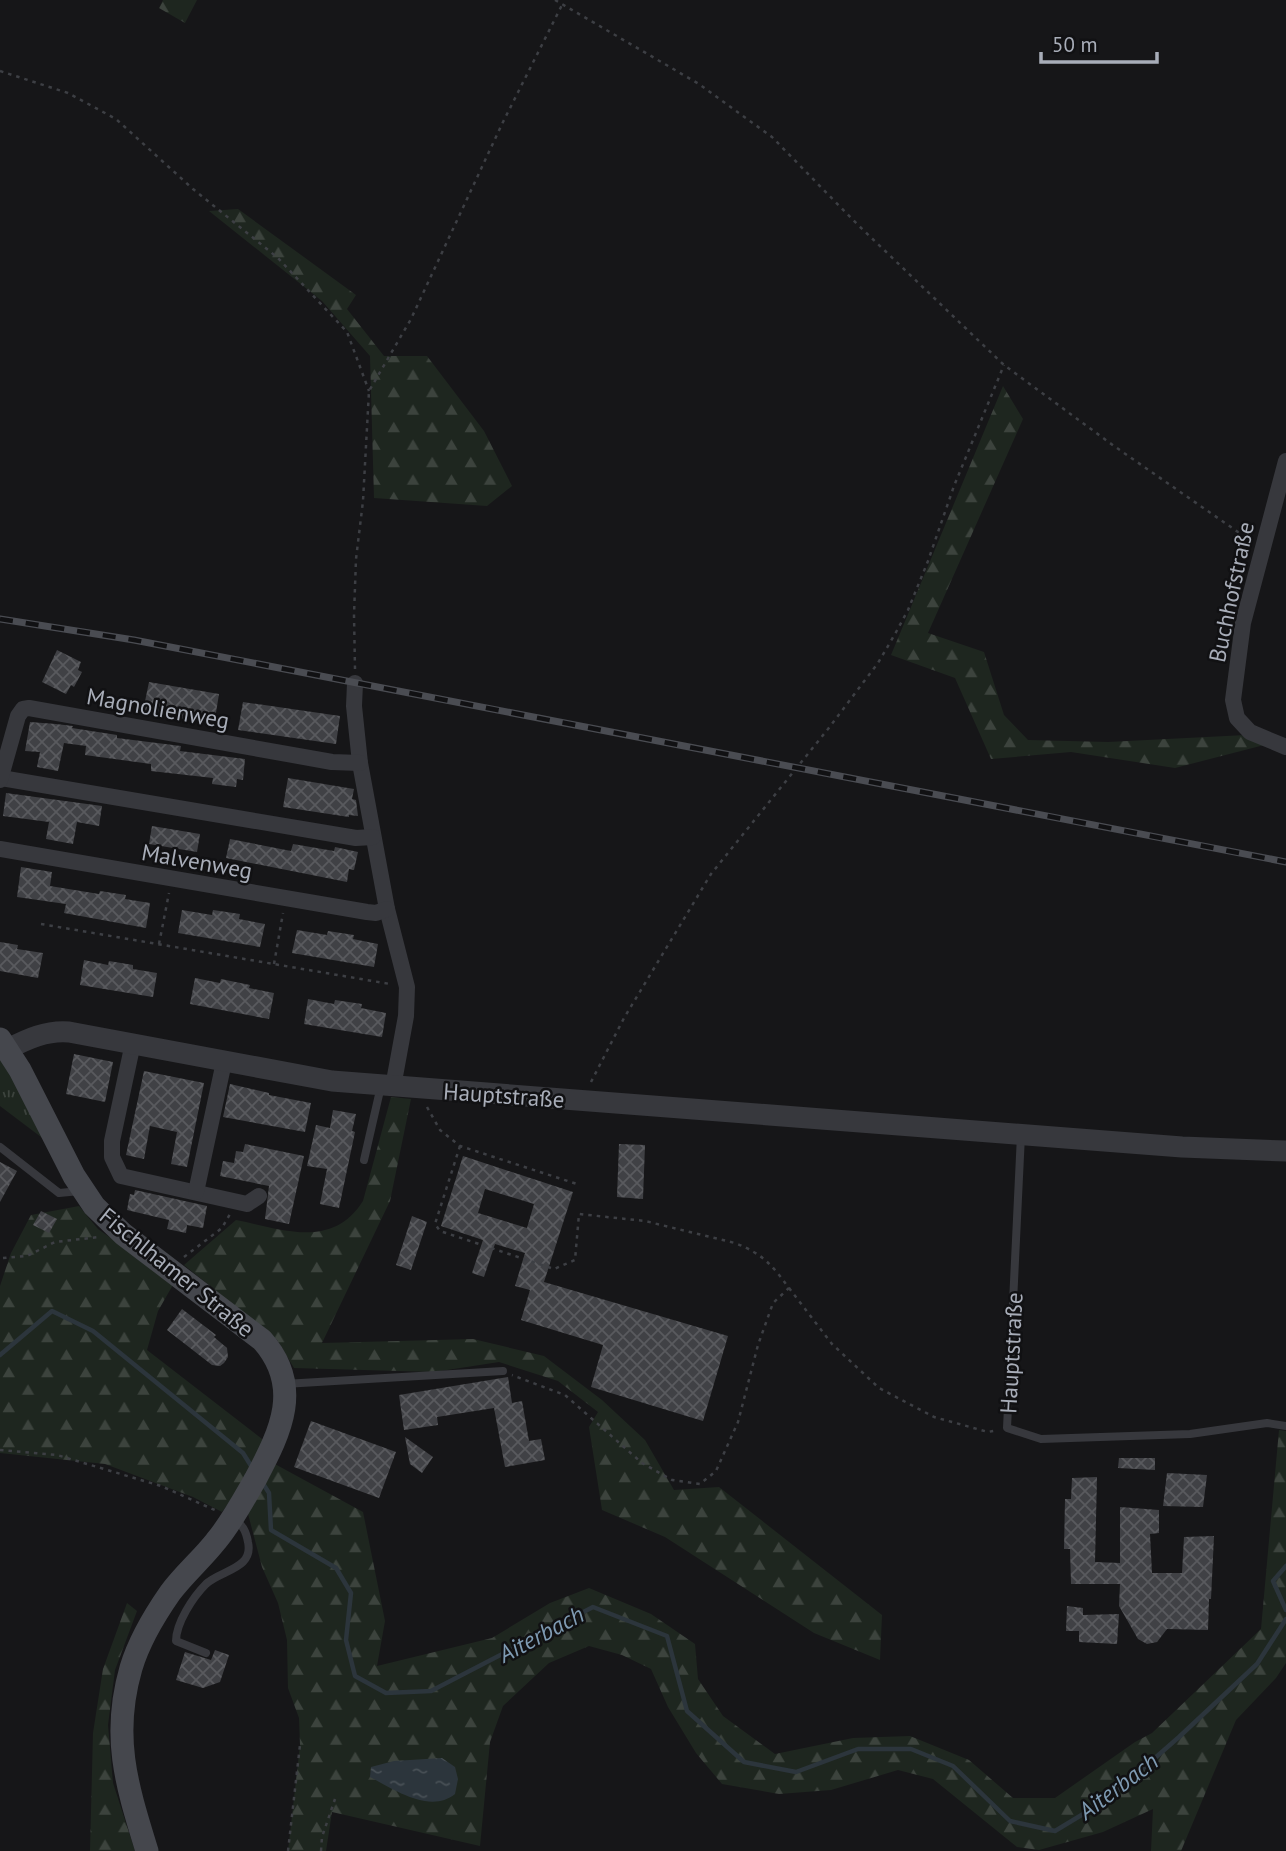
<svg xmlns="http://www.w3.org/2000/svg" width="1286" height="1851" viewBox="0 0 1286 1851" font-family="'PT Sans',sans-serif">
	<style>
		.grass { fill: url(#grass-tufts) }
		.forest { fill: url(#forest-firs) }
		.water { fill: url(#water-ripples) }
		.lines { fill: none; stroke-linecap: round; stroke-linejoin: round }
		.stream { stroke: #2c353c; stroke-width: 4.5 }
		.building { fill: url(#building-cross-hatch); fill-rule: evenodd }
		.path { stroke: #3d3f44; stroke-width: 2.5; stroke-dasharray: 3.5 5; stroke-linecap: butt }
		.service { stroke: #37383d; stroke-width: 8 }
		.minor { stroke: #37383d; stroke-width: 16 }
		.tertiary { stroke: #37383d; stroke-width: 21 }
		.secondary { stroke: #45474d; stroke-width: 23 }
		.rail-casing { stroke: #4a4c52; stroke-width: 7 }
		.rail { stroke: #111113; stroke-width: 4.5; stroke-dasharray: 13; stroke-linecap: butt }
		.labels { text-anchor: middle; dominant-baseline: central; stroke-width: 5; stroke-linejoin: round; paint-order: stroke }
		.street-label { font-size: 23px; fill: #a8adb8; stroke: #111113 }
		.water-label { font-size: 24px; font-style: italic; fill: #7f9bb3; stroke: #111113 }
	</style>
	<defs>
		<pattern id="grass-tufts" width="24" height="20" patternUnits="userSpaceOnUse" patternTransform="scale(1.75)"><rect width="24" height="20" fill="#1e261f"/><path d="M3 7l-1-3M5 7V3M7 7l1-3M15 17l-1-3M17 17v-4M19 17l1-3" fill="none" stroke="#3c433d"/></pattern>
		<pattern id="forest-firs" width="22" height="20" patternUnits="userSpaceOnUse" patternTransform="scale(1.75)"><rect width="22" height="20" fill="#1e261f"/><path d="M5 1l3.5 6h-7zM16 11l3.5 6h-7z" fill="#3c433d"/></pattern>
		<pattern id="water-ripples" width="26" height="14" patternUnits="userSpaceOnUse" patternTransform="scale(1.75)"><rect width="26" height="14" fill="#2c353c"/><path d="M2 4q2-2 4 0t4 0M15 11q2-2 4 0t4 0" fill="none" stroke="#485056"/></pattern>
		<pattern id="building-cross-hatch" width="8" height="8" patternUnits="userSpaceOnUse" patternTransform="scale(1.75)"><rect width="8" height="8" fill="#404145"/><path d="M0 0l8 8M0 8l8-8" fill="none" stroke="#595a5e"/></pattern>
	</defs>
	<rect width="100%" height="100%" fill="#161618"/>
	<!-- grass -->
	<polygon class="grass" points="0,1051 45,1140 0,1106"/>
	<!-- forest -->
	<g class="forest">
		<polygon points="163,0 197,0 185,23 159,8"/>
		<polygon points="238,209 356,295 347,309 384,356 427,356 484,431 512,486 487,506 374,498 370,356 322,301 209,211"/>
		<polygon points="1003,386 1023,419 928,633 984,652 1004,715 1028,740 1108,742 1246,735 1268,744 1175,768 1071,752 991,759 955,678 891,655"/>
		<path d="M391,1097L411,1099L390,1201L322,1343L473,1339L544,1356L602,1400L645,1440L674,1490L719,1487L882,1615L880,1660L814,1633L665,1537L602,1510L589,1427L598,1412L558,1381L499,1362L434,1372L294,1368L277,1340L184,1265L236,1220C282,1229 332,1250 363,1201Z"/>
		<polygon points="79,1206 98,1229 174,1283 158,1311 147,1350 266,1442 244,1483 222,1512 193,1497 105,1464 0,1453 0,1286 11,1253 31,1215"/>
		<polygon points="1279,1430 1286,1431 1286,1663 1276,1678 1236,1720 1181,1851 1151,1851 1153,1809 1103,1832 1039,1850 1017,1847 933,1779 898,1770 831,1790 779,1794 722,1784 696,1753 668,1707 651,1669 622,1655 589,1646 549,1663 503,1706 490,1742 480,1846 332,1812 326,1851 288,1851 300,1745 299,1718 288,1688 287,1640 278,1603 262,1567 247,1510 273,1463 363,1512 385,1621 377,1666 492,1638 550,1603 589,1588 651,1614 695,1644 698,1679 723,1716 775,1754 853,1738 910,1736 969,1760 1013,1798 1055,1798 1135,1742 1152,1733 1261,1629"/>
		<polygon points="127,1603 137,1611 115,1670 108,1725 113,1783 135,1851 90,1851 93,1733 103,1669"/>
	</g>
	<!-- water -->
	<path class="water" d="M442,1758L455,1767L458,1779L455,1794C430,1814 395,1790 370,1777L371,1767L394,1761Z"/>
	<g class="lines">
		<!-- stream -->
		<g class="stream">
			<polyline points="0,1355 52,1311 93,1331 243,1453 253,1469"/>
			<polyline points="262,1482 269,1493 271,1530 336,1568 351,1593 346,1640 355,1676 386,1693 431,1691 593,1607 667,1636 687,1711 744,1762 796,1772 858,1749 911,1749 953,1766 1010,1821 1055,1831 1108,1799 1179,1737 1257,1664 1286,1619"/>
			<polyline points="1286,1566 1273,1581 1286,1610"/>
		</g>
	</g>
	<!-- building -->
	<g class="building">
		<polygon points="57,650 81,662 78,670 82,672 74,687 71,685 66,694 42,682"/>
		<polygon points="149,682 219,694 214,725 143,711"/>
		<polygon points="243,702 340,716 336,744 238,730"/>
		<polygon points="30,722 56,724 73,726 72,728 117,735 117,738 181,746 180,751 245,759 243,780 237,779 236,787 212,784 213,778 151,771 151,764 85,755 86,746 64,743 58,771 37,767 40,752 25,751"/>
		<polygon points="288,778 354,789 352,799 356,800 358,816 349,815 349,817 283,807"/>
		<polygon points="6,793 102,806 99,826 77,822 73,844 46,839 49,822 3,816"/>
		<polygon points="152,826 200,834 197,852 149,844"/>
		<polygon points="230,839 291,851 293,844 334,851 335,847 358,852 354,870 349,869 347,882 226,858"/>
		<polygon points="21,867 52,872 50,886 99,894 100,891 126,895 125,899 150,903 146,928 64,913 66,904 17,897"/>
		<polygon points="182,910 212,915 213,910 240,914 239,919 265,924 260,947 178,933"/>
		<polygon points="297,930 327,935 328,931 354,935 353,939 378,944 374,967 292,953"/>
		<polygon points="0,942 18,945 17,949 43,953 38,978 0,971"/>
		<polygon points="84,960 108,965 109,961 133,965 133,969 157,973 153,997 80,985"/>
		<polygon points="195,978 220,983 221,979 250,985 249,988 274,993 269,1019 190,1004"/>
		<polygon points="308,999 334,1004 335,1000 362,1004 361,1008 386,1013 382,1037 304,1024"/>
		<polygon points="74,1054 113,1062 105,1102 66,1094"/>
		<polygon points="144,1071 204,1083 187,1167 171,1164 177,1132 150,1126 144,1159 126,1155"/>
		<polygon points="230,1084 269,1093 269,1095 311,1103 305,1132 223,1117"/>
		<polygon points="333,1110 356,1114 352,1131 355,1132 339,1208 320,1204 327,1169 307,1166 316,1125 330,1128"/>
		<polygon points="245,1144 304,1156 289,1224 265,1219 269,1186 220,1176 223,1161 234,1163 236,1151 243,1152"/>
		<polygon points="619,1144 645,1145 643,1199 617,1197"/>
		<path d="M463,1156L573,1192L544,1282L728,1336L703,1421L591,1387L603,1345L521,1320L530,1290L515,1286L525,1253L495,1244L484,1277L472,1273L483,1240L441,1226ZM485,1189L534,1204L527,1228L478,1213Z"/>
		<polygon points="0,1162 17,1171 0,1202"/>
		<polygon points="135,1190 207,1206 203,1228 187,1225 186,1233 167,1229 169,1220 127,1210 130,1194 134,1195"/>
		<polygon points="41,1211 57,1219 49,1233 33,1225"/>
		<polygon points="412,1216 427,1222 411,1270 396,1265"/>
		<polygon points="182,1309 216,1335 214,1337 227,1348 228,1357 224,1363 220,1366 212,1365 167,1330"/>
		<polygon points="508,1377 512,1403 522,1401 529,1441 541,1439 545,1460 505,1467 494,1408 437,1417 438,1425 404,1430 399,1395"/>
		<polygon points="311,1421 396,1452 379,1498 294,1467"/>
		<polygon points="405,1437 433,1457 422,1473 410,1464"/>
		<polygon points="1119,1458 1155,1458 1155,1470 1118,1468"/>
		<polygon points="1167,1473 1207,1475 1203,1507 1163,1506"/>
		<polygon points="1097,1477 1095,1562 1120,1563 1120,1507 1159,1510 1159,1533 1150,1534 1152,1573 1182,1573 1184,1537 1214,1536 1211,1599 1209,1599 1208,1630 1167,1629 1157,1642 1147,1644 1138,1639 1119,1606 1120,1584 1071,1584 1070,1549 1064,1549 1065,1499 1071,1499 1072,1478"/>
		<polygon points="1067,1606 1083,1608 1083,1615 1119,1614 1117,1644 1079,1642 1079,1631 1066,1631"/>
		<polygon points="215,1650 229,1655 220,1682 203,1688 176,1680 185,1652 211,1660"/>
	</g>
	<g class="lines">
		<!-- path -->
		<g class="path">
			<polyline points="555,0 699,84 772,137 857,224 1004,365 1114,446 1238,532 1250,534"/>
			<polyline points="0,71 68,93 116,119 193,189 278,258 347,332 369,391"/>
			<polyline points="355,669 354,615 356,559 363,501 369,391 411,319 502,124 562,5"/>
			<polyline points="41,924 390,984"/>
			<polyline points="159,944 169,893"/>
			<polyline points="274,964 283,913"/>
			<polyline points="591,1082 624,1018 711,874 828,729 878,663 895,634 908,610 928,561 954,486 1004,365"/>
			<polyline points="427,1107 440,1130 460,1146 580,1185"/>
			<path d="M460,1146L435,1224L440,1231L554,1269L575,1260L579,1214L645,1221L735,1243C763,1254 772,1265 789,1288L773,1303L758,1345L738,1422L716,1471L700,1484L672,1480L642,1463L565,1395L512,1375"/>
			<polyline points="184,1257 222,1228 230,1214"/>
			<polyline points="3,1258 27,1256 55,1242 99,1237"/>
			<polyline points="789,1288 832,1344 879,1388 934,1417 988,1432 998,1430"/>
			<polyline points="0,1450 57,1455 161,1486 217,1511"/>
			<polyline points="288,1851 300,1745"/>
			<polyline points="321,1851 322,1837 335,1799"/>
		</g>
		<!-- service -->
		<g class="service">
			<polyline points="1021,1135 1007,1428 1041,1439 1190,1434 1267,1423 1286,1426"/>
			<polyline points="0,1147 59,1193 80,1191"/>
			<polyline points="364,1160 381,1086"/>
			<polyline points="284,1384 503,1371"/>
			<path d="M206,1653L176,1641C176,1623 193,1597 206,1584C221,1570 254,1569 248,1542C246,1531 243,1526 235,1519"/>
		</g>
		<!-- minor -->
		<g class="minor">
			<polyline points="1286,461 1243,623 1233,700 1237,718 1250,732 1286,747"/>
			<polyline points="355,683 354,706 360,763 387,909 407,987 406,1016 393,1087"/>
			<polyline points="1,778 356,838 373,837"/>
			<polyline points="0,780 18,716 23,709 29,708 332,762 360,763"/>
			<polyline points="0,849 367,912 376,913 387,909"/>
			<polyline points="133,1043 112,1141 112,1157 121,1176 247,1204 259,1196"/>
			<polyline points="196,1192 224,1062"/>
		</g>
		<!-- tertiary -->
		<path class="tertiary" d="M8,1049C27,1039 47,1030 69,1032L332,1081L1182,1147L1286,1151"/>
		<!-- secondary -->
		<path class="secondary" d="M0,1039L20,1070L74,1176L94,1206L123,1234L262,1340C303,1386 281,1431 256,1478C244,1499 232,1522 216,1541C202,1559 184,1574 170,1593C154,1616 139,1641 131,1668C111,1737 127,1786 147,1851"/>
		<!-- rail casing -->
		<g class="rail-casing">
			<polyline id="rail" points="0,619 134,640 1286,862"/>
		</g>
		<!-- rail -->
		<use href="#rail" class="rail"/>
	</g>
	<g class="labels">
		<!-- street labels -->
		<g class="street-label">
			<text transform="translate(1231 592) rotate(-78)">Buchhofstraße</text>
			<text transform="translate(158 708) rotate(10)">Magnolienweg</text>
			<text transform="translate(197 861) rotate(10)">Malvenweg</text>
			<text transform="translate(504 1095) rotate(4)">Hauptstraße</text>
			<text transform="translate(177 1272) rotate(39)">Fischlhamer Straße</text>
			<text transform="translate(1011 1353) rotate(-87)">Hauptstraße</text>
		</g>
		<!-- water labels -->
		<g class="water-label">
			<text transform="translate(541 1634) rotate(-28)">Aiterbach</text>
			<text transform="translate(1118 1786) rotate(-37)">Aiterbach</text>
		</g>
	</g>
	<!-- scale -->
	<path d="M1041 52v10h116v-10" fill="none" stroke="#a8adb8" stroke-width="3.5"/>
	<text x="1052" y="52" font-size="21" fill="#a8adb8" stroke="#111113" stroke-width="5" paint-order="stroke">50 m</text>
</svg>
